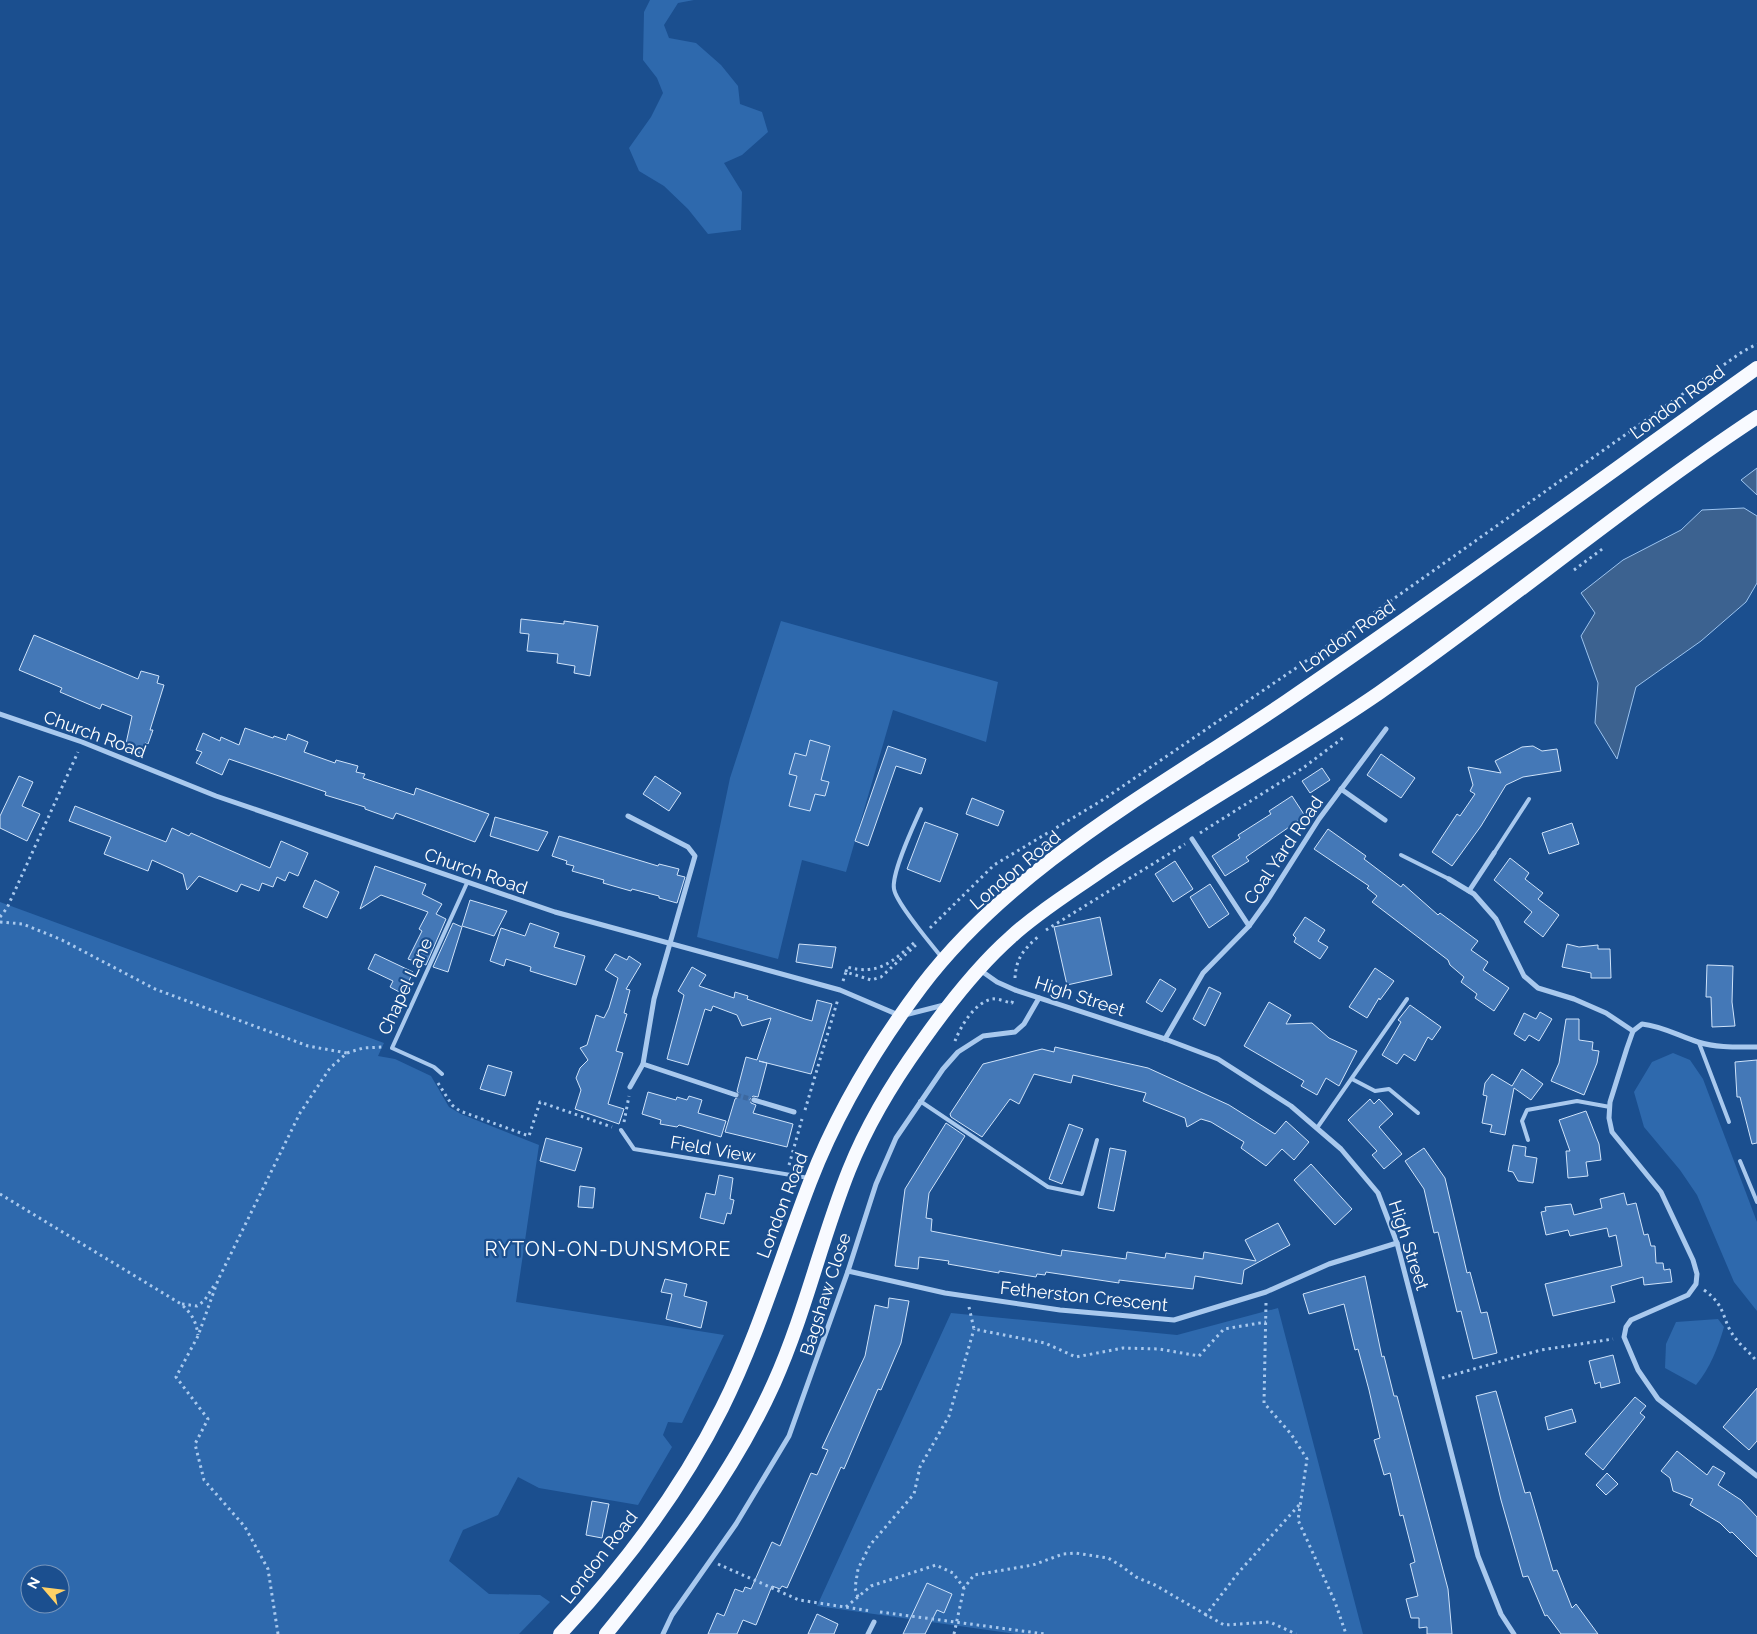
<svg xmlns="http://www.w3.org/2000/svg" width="1757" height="1634" viewBox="0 0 1757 1634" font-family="Raleway,sans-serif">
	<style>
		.green { fill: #2e69ad; fill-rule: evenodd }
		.water { fill: #3c6290; stroke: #9cc4f0 }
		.building { fill: #4478b7; stroke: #cfe3fa }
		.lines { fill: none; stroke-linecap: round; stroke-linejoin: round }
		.minor-tunnel { stroke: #3d69a0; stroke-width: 5; stroke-dasharray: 5 2.5; stroke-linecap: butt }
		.path { stroke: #a9c9ee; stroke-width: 3; stroke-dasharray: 2.5 4; stroke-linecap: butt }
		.service { stroke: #a9c9ee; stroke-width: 4 }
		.minor { stroke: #a9c9ee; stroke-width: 5 }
		.trunk { stroke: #f8faff; stroke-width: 14 }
		.labels { text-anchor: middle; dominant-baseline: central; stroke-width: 4.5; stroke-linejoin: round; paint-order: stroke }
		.street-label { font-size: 18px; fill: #fff; stroke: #1b4f8f }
		.quarter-label { font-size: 20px; letter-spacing: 1px; fill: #fff; stroke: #1b4f8f }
	</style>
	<rect width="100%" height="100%" fill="#1b4f8f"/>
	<!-- green -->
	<g class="green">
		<polygon points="650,0 694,0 678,3 664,25 669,38 696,43 721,65 738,86 740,104 762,112 768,132 742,155 724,163 742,192 741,230 708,234 688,209 664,186 639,171 629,148 651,117 663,93 657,78 643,60 644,12"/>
		<polygon points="781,621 998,682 986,742 893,710 846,872 802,860 778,959 697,937 730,778"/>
		<path d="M0,902L384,1043L378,1056L395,1059L431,1076L449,1107L461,1114L539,1145L516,1302L724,1335L682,1423L668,1422L663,1435L672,1447L638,1505L539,1488L518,1477L498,1515L463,1530L449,1561L489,1594L540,1595L550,1602L519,1634H0ZM30,1574H60V1604H30Z"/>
		<polygon points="1673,1053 1690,1060 1703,1079 1757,1222 1757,1311 1734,1282 1697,1195 1680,1170 1644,1127 1634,1092 1652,1062"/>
		<polygon points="1278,1308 1363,1634 1016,1634 817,1606 951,1313 1177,1335"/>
		<path d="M1718,1319L1724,1327C1718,1348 1710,1368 1696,1385L1665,1368L1666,1344L1676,1322Z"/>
	</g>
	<!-- water -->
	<g class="water">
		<polygon points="1757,468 1757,495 1741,480"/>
		<polygon points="1744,508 1757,516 1757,583 1746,602 1701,641 1636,687 1617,759 1595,723 1598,683 1581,636 1595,613 1581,593 1623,560 1681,530 1702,510"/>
	</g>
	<!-- building -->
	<g class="building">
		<polygon points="521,619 564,624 564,621 598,626 590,676 574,673 575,666 557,663 558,654 527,651 529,634 520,633"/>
		<polygon points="34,635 138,679 141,671 159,676 157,683 164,685 150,730 153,730 148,744 145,743 142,754 125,748 132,716 102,704 100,709 60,692 62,688 19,670"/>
		<polygon points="245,728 273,738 274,736 286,740 288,734 308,742 304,752 335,763 336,760 358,766 356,772 365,774 363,778 414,795 416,788 489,814 475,842 396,813 393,819 365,809 365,807 325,795 326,792 229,759 222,775 196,763 202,752 196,750 203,733 220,741 221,737 239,745"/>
		<polygon points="810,740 830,746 821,780 829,782 825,796 815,794 810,811 789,806 797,776 789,774 795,753 806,756"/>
		<polygon points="888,746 926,759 921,774 896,766 868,846 855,841"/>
		<polygon points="1533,746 1542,751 1557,749 1561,771 1523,777 1506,785 1481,826 1452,866 1432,852 1457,814 1460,816 1475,794 1470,791 1473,785 1468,767 1501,773 1495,761 1522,747"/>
		<polygon points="1381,754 1415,778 1401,798 1367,775"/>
		<polygon points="1322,768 1330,780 1310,793 1302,781"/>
		<polygon points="19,776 33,782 22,806 40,814 27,841 0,828 0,816"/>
		<polygon points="655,776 681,793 669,811 643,794"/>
		<polygon points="1292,796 1305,816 1246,857 1249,861 1225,876 1212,856 1240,838 1238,835 1271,814 1269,811"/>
		<polygon points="972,798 1004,811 998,826 966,814"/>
		<polygon points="75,806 166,842 172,828 189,836 191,833 270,868 281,841 308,853 298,876 289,872 285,881 277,877 273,887 262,883 259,891 241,884 237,892 199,876 187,890 183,874 152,860 148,871 104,854 111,837 69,821"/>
		<polygon points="495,817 548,832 538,851 490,836"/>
		<polygon points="925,822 958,834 940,882 907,869"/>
		<polygon points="1572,823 1579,844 1549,854 1542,833"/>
		<polygon points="1328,829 1366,856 1364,859 1401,887 1403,884 1438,915 1440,913 1478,941 1471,950 1488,962 1483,970 1509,988 1494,1011 1475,998 1477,994 1461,982 1464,977 1450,965 1448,960 1372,902 1377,896 1367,888 1369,886 1314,849"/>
		<polygon points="559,836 658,866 659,864 679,869 677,875 685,877 677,903 659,898 659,896 632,889 631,891 603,883 604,880 572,871 574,866 566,864 567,861 552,856"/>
		<polygon points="1510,858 1529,873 1525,879 1543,893 1538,899 1559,915 1543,937 1524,922 1532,912 1494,880"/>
		<polygon points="1175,861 1193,889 1173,902 1155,874"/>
		<polygon points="375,866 426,884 422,894 442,904 436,914 446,919 426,965 408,959 422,931 419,929 428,912 381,895 360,909"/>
		<polygon points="315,880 339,892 327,918 303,907"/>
		<polygon points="1210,884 1229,914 1209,928 1190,897"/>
		<polygon points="470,900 507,911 494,936 462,926"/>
		<polygon points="1100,917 1112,975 1067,985 1054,927"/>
		<polygon points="1305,917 1325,930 1318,941 1328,947 1320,959 1294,942 1296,938 1293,935"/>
		<polygon points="453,923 462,927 448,972 433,967"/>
		<polygon points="530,923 559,933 554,947 585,956 576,985 530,971 531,967 506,959 504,966 490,961 501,928 525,936"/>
		<polygon points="799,944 836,947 832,968 796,962"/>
		<polygon points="1567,944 1579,947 1598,945 1598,949 1610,949 1611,978 1591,978 1591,973 1562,967"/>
		<polygon points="375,954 413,972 403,994 390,987 393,981 368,969"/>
		<polygon points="615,954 627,960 629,956 641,964 626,989 630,990 624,1013 627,1014 616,1051 623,1053 608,1104 624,1109 619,1124 575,1109 581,1090 576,1078 580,1068 588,1060 580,1048 587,1045 596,1015 604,1018 609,1008 618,978 605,970"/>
		<polygon points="1707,965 1733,966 1732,1002 1735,1026 1712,1027 1711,997 1706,997"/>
		<polygon points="692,967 706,975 699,986 734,998 735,992 748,996 747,999 805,1019 812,1021 817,1000 832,1004 811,1074 759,1061 767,1063 758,1097 753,1096 750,1099 751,1103 756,1105 753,1113 793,1124 787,1147 725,1132 735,1099 740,1096 737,1091 746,1057 757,1060 771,1018 742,1026 737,1015 713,1006 711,1011 705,1009 688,1065 667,1059 684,995 678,991"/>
		<polygon points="1375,968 1394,981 1380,1000 1379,998 1367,1018 1349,1007"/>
		<polygon points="1160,979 1176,989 1162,1012 1146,1002"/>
		<polygon points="1209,987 1221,993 1205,1026 1193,1019"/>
		<polygon points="1269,1002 1291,1015 1286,1024 1312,1023 1329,1038 1357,1051 1339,1086 1326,1078 1317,1095 1301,1086 1304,1081 1244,1046"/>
		<polygon points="1410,1005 1441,1027 1432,1040 1428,1037 1415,1061 1404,1054 1397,1064 1382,1055 1401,1022 1398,1020"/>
		<polygon points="1540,1012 1552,1019 1539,1041 1529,1035 1525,1041 1514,1034 1524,1013 1536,1019"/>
		<polygon points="1566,1019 1579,1019 1579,1040 1593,1042 1592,1050 1599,1051 1597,1063 1584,1095 1551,1081 1559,1063"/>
		<polygon points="1055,1047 1148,1068 1229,1105 1275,1134 1286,1121 1309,1142 1294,1160 1282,1149 1266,1166 1241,1148 1244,1142 1211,1122 1201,1119 1187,1127 1185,1118 1143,1101 1146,1093 1073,1075 1071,1083 1034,1074 1019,1104 1010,1099 982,1137 951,1117 950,1114 983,1064 1042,1049 1054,1052"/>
		<polygon points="1757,1060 1757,1143 1752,1144 1740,1097 1737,1097 1735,1062"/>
		<polygon points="488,1065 512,1072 505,1096 480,1089"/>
		<polygon points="1522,1069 1543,1084 1531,1100 1514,1088 1505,1135 1490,1132 1492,1125 1482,1123 1487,1096 1483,1095 1485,1083 1492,1074 1512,1086"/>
		<polygon points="648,1092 676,1100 677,1097 687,1100 689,1096 702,1100 698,1113 726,1121 721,1137 679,1125 677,1127 660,1124 661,1120 642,1114"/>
		<polygon points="1370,1099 1374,1104 1379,1099 1393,1114 1379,1127 1402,1154 1384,1169 1372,1155 1377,1151 1348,1120"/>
		<polygon points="1586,1111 1599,1144 1601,1160 1586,1162 1588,1176 1568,1178 1566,1151 1570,1151 1559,1120"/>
		<polygon points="946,1123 965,1136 929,1193 926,1218 932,1219 931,1231 1061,1256 1062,1250 1126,1259 1127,1252 1165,1258 1166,1253 1203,1259 1204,1252 1256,1261 1245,1240 1278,1223 1290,1245 1244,1270 1242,1284 1195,1276 1193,1289 1119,1280 1119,1283 1046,1272 1045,1275 1037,1274 1036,1277 999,1271 999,1273 948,1264 949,1261 919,1257 918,1269 895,1266 905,1189"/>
		<polygon points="1069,1124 1083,1129 1062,1184 1049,1179"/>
		<polygon points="546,1138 582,1148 575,1171 540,1161"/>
		<polygon points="1513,1145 1526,1147 1525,1156 1537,1158 1533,1183 1518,1181 1513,1172 1508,1171"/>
		<polygon points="1110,1148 1126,1151 1114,1211 1098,1208"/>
		<polygon points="1424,1148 1445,1178 1467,1273 1470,1272 1481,1313 1487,1312 1497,1353 1473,1359 1461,1311 1457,1312 1438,1232 1434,1233 1424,1189 1405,1161"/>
		<polygon points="1311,1164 1352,1209 1335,1225 1294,1180"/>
		<polygon points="719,1175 733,1178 730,1199 734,1200 731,1214 727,1213 724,1224 700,1218 706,1193 715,1195"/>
		<polygon points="580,1186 595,1188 593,1208 578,1207"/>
		<polygon points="1624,1193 1627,1205 1636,1203 1644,1235 1648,1234 1651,1246 1655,1246 1656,1263 1663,1263 1664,1270 1670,1269 1672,1282 1644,1285 1643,1277 1611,1286 1615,1302 1553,1316 1545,1284 1622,1266 1616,1235 1609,1237 1607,1228 1570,1236 1568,1230 1546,1235 1541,1212 1546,1211 1545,1207 1571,1204 1574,1215 1602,1208 1600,1199"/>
		<polygon points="1365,1276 1382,1357 1384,1356 1394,1396 1397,1396 1448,1589 1452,1634 1427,1634 1427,1627 1419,1628 1419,1618 1411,1618 1406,1599 1418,1596 1410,1564 1415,1562 1403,1515 1400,1516 1390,1473 1384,1475 1374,1440 1380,1438 1369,1390 1358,1349 1355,1350 1344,1304 1309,1314 1303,1294"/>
		<polygon points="665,1279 687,1284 684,1296 707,1302 701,1328 666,1319 672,1294 661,1292"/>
		<polygon points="889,1298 909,1301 901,1343 881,1390 878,1389 844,1469 841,1467 787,1588 782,1586 780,1589 772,1586 756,1625 743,1620 737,1634 708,1634 717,1613 724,1616 735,1589 743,1592 745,1587 751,1589 772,1542 780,1546 811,1473 817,1475 828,1450 822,1448 865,1356 875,1305 888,1308"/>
		<polygon points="1613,1355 1620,1383 1601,1388 1600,1382 1595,1384 1589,1361"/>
		<polygon points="1757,1388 1757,1441 1749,1450 1723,1427"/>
		<polygon points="1496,1391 1525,1493 1530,1492 1553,1571 1557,1570 1572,1608 1576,1604 1598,1634 1561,1634 1547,1615 1545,1616 1528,1576 1523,1577 1501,1500 1476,1396"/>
		<polygon points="1635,1397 1646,1406 1640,1413 1645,1417 1603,1470 1585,1454"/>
		<polygon points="1572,1409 1576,1422 1548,1430 1545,1417"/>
		<polygon points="1677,1451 1707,1475 1713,1466 1725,1473 1718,1485 1741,1500 1757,1517 1757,1557 1732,1532 1730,1533 1720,1523 1690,1505 1693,1499 1673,1491 1670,1478 1661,1471"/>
		<polygon points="1607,1473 1618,1484 1606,1495 1596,1485"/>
		<polygon points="592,1501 609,1504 602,1538 586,1535"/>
		<polygon points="927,1583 952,1594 944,1613 937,1610 925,1634 903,1634"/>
		<polygon points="817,1614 838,1624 834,1634 808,1634"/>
	</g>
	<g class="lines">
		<!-- minor-tunnel -->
		<polyline class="minor-tunnel" points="736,1095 754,1100"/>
		<!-- path -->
		<g class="path">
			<polyline points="1574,570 1605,547"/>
			<polyline points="1200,833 1303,768 1344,737"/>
			<polyline points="0,917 7,908 78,752"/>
			<polyline points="0,922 23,924 62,940 155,989 308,1046 347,1053"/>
			<polyline points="930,928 994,865 1101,801 1296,668 1742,352 1757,344"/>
			<polyline points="1046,930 1185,844"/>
			<path d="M846,972L847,967C879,976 893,961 916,941"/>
			<path d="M1015,978C1016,958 1024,949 1039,936"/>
			<polyline points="843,981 846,972 871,980 881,977 917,944"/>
			<path d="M955,1041C961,1026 974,1003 992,999C997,998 1006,1002 1012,1003L1013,999"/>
			<polyline points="438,1083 452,1105 460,1111 529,1136 540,1102 612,1127"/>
			<polyline points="805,1110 838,999"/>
			<polyline points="624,1122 629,1096"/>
			<polyline points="789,1165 802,1119"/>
			<path d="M0,1194L181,1304C192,1314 196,1321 198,1335"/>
			<path d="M1704,1290C1728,1307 1721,1321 1736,1339C1742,1347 1751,1353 1757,1362"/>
			<polyline points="1266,1303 1264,1403 1291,1434 1307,1459 1298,1520 1335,1602 1346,1634"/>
			<polyline points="182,1304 197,1306 204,1301 215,1284"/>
			<polyline points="969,1307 974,1329 1045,1343 1076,1357 1123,1348 1159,1349 1199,1356 1224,1329 1266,1322"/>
			<polyline points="1442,1378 1541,1350 1613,1339"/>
			<polyline points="718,1564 799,1600 871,1611"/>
			<polyline points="858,1597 855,1588 858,1569 870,1545 914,1494 920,1467 949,1416 974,1329"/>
			<polyline points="846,1607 871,1586 936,1565 953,1573 964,1588"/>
			<polyline points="880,1612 1045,1634"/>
			<polyline points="1205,1616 1238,1573 1300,1504"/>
			<polyline points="278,1634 268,1569 245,1527 204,1480 195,1444 208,1419 176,1377 198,1336 218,1280 300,1113 330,1068 347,1053 363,1048 383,1047"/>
			<polyline points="954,1634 964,1588 974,1575 1033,1565 1063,1554 1075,1553 1108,1558 1120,1565 1136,1577 1155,1585 1224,1625 1270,1622 1296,1634"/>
		</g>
		<!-- service -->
		<g class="service">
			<path d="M921,809C914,825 891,873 894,889C896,903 932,945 942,958"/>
			<polyline points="1494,853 1529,799"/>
			<polyline points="1401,855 1449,879"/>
			<polyline points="1699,1043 1729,1122"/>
			<polyline points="442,1074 434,1067 392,1048 467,883"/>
			<polyline points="1352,1079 1375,1091 1389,1089 1418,1113"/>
			<polyline points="920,1101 1048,1187 1082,1194 1097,1140"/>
			<polyline points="1317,1128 1407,999"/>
			<polyline points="621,1130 634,1149 809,1178"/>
			<polyline points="1528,1140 1522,1121 1527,1110 1577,1101 1610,1107"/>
			<polyline points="1740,1161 1757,1202"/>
		</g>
		<!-- minor -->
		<g class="minor">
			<polyline points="0,714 82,742 216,796 555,912 840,990 901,1016 944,1005"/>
			<polyline points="1341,789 1385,820"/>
			<polyline points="628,816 688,847 695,856 654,999 643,1064 630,1087"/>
			<polyline points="1192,839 1249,926"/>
			<polyline points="1449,879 1474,894 1496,919 1524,976 1538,988 1574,999 1606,1013 1633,1031"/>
			<polyline points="1469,891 1494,853"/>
			<polyline points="980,970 997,982 1015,990 1165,1039 1218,1059 1291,1106 1341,1149 1378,1193 1397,1243 1478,1556 1501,1614 1514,1634"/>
			<polyline points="1165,1039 1203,973 1249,926 1267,901 1319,819 1386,729"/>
			<path d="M1757,1047C1737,1047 1717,1048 1698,1042C1679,1036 1662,1026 1642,1024L1633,1031L1627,1048L1610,1102L1609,1118L1612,1132L1661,1192L1693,1260L1697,1274L1696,1284L1688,1295L1631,1320L1626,1327L1624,1337L1638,1370L1658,1399L1757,1476"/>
			<polyline points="643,1064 736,1095"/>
			<polyline points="754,1100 794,1112"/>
			<polyline points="848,1271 945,1293 1060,1310 1174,1320 1266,1292 1329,1264 1397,1243"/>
			<polyline points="663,1634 672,1615 736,1524 789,1436 848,1271 876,1184 896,1138 943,1069 958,1052 983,1036 1015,1032 1024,1024 1039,998"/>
			<polyline points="868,1634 874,1622"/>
		</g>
		<!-- trunk -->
		<g class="trunk">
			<path d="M560,1634C623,1567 681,1490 722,1408C758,1336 781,1257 810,1182C837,1112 876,1047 921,987C1014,864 1162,786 1287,701C1446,593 1601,479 1757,368"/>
			<path d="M606,1634C670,1555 732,1476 774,1383C805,1314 821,1240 849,1170C867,1125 893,1082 921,1043C947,1006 977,967 1011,937C1036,914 1066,895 1095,875C1187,811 1286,757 1379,693C1507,604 1627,503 1757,417"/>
		</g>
	</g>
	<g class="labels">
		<!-- street labels -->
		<g class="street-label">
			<text transform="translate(1677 402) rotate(-36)">London Road</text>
			<text transform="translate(1347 636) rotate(-35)">London Road</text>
			<text transform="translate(95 734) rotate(20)">Church Road</text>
			<text transform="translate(1283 850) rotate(-56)">Coal Yard Road</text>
			<text transform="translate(1015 870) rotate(-40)">London Road</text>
			<text transform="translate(476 871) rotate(19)">Church Road</text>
			<text transform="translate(405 986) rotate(-65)">Chapel Lane</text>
			<text transform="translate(1080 996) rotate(18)">High Street</text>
			<text transform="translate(713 1149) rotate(10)">Field View</text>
			<text transform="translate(782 1205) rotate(-69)">London Road</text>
			<text transform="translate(1409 1245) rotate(72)">High Street</text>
			<text transform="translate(825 1294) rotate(-72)">Bagshaw Close</text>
			<text transform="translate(1084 1296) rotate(6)">Fetherston Crescent</text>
			<text transform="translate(599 1557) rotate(-52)">London Road</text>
		</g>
		<!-- quarter labels -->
		<g class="quarter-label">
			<text x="608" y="1249">RYTON-ON-DUNSMORE</text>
		</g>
	</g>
	<!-- north arrow -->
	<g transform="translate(45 1589) rotate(298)"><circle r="24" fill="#1b4f8f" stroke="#7695bc"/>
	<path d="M0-4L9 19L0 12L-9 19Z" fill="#ffd166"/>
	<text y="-8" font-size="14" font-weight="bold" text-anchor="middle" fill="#ffffff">N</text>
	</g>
</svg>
